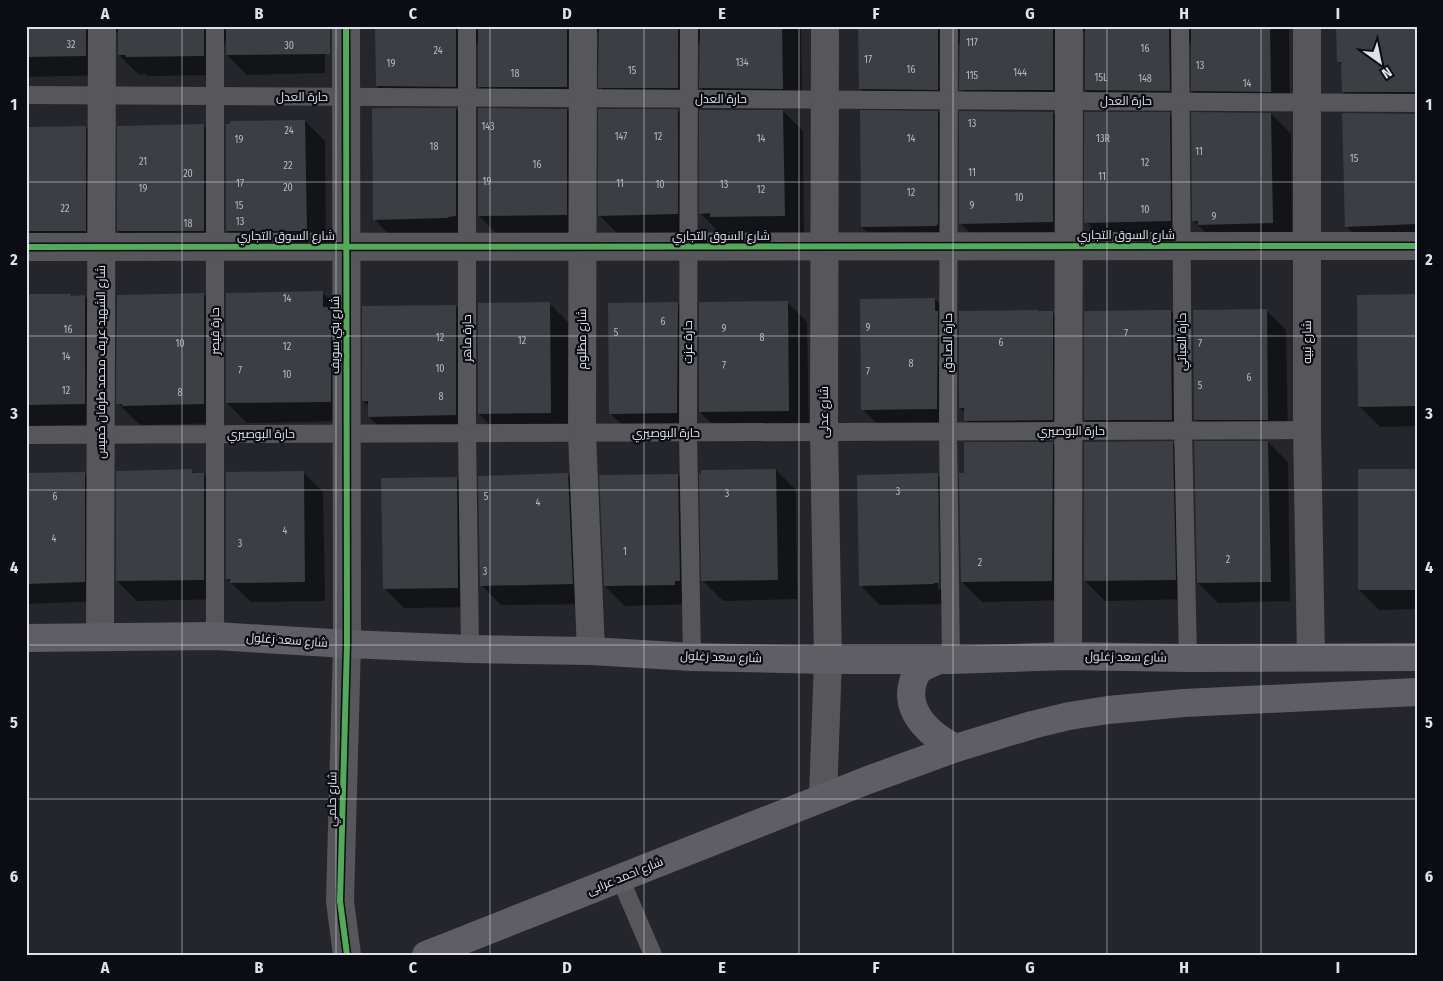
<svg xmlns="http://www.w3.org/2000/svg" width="1443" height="981" viewBox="0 0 1443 981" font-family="'Fira Sans Condensed',Cairo,sans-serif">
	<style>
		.shadow { fill: #0007; fill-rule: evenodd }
		.building { fill: #3b3e43 }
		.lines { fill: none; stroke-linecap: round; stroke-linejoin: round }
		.lane { stroke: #57565a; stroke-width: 18 }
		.street { stroke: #57565a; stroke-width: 28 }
		.primary { stroke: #605e65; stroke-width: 28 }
		.cycleway-casing { stroke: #0c0d12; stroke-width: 9 }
		.cycleway { stroke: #51ab58; stroke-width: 6 }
		.grid { fill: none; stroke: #e0e2eb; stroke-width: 1; stroke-opacity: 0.55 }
		.labels { text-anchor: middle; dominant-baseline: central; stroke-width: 4.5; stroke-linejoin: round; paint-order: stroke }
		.number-label { font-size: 10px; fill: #b7b9c1 }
		.street-label { font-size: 12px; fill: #e0e2eb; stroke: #0c0d12 }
		.neatline { fill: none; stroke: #e0e2eb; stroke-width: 2 }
		.grid-label { font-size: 16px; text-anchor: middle; font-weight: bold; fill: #e0e2eb }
	</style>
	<rect width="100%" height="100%" fill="#24262c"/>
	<!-- shadow -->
	<g class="shadow">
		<polygon points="26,26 325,26 325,73 247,75 227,55 226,40 224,46 224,75 147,76 146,74 139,75 119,55 119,31 114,32 106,75 26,77"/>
		<polygon points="377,26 801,26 802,108 721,108 701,88 700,39 698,46 698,108 620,107 600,87 600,31 596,32 587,107 499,106 479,86 479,41 476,46 476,106 397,106 377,86"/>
		<polygon points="860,26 1289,26 1290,111 1212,111 1192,91 1192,41 1189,46 1189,110 1106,110 1086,90 1086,31 1081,32 1073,110 981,109 961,89 961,41 958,46 958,109 881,109 861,89"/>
		<polygon points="1417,26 1417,112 1363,111 1343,91 1342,66 1338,61"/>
		<polygon points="456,109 476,129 476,236 394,239 374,219"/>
		<polygon points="567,110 587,130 586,234 499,236 479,216"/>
		<polygon points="678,111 698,131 697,234 619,235 599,215"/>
		<polygon points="783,111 803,131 804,236 720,233 700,213"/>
		<polygon points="938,112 958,132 957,244 882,247 862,227"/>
		<polygon points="1053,113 1073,133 1073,242 980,243 960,223"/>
		<polygon points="1169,113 1189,133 1190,241 1107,243 1086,221"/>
		<polygon points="1271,114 1291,134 1292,243 1213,240 1193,220"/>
		<polygon points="1417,115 1417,245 1366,246 1346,226"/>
		<polygon points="305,121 325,141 326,250 247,251 227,231"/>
		<polygon points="204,126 224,146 224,251 138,251 118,231"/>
		<polygon points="86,128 106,148 105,251 26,258 26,129"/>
		<polygon points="322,292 342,312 350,421 247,423 227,403"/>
		<polygon points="71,295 73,297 85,297 105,317 105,424 26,426 26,296"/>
		<polygon points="204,295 224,315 224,423 143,425 138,423 118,403"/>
		<polygon points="1417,295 1417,426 1380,427 1360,407"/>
		<polygon points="935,299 955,319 955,330 957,333 957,428 883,430 863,410"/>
		<polygon points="787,302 807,322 809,431 720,432 700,412"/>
		<polygon points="549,303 569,323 571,433 499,434 479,414"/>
		<polygon points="677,303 697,323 697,432 630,433 610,413"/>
		<polygon points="456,306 476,326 476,434 389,437 369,417 369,406 363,401"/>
		<polygon points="1266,310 1286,330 1288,439 1215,439 1195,419"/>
		<polygon points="1171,311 1191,331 1192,439 1105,440 1085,420"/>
		<polygon points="1052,312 1072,332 1072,440 985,440 965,420 965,413 960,408"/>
		<polygon points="1172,442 1192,462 1195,599 1105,601 1085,581"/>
		<polygon points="1268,442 1288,462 1290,601 1218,603 1198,583"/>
		<polygon points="1052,443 1072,463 1072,600 982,602 962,582 966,474"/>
		<polygon points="191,470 195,474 204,474 224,494 224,599 137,601 117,581"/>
		<polygon points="776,470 796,490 797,599 723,601 703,581"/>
		<polygon points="1417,470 1417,609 1379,610 1359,590"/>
		<polygon points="303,472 323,492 325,601 251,602 227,579"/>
		<polygon points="84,473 104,493 104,601 26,604 26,474"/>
		<polygon points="568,475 588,495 592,604 501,605 481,585"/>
		<polygon points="678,475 698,495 695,604 625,606 605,586"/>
		<path d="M937,475L957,495L954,604L880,605L860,585ZM937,493H939L941,589H938Z"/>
		<polygon points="456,478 476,498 478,607 404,608 384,588"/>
	</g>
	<!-- building -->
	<g class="building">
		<polygon points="26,26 86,26 86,56 26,57"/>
		<polygon points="118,26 204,26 204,56 126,57 126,55 118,55"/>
		<polygon points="226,26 330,26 330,54 226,55"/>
		<polygon points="375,26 456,26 456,87 376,86"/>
		<rect x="478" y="26" width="89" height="61"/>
		<polygon points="599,26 678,26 678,88 598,88"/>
		<polygon points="700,26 782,26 783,89 699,88"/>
		<polygon points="858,26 938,26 938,90 859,89"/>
		<polygon points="960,26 1053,26 1053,90 959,90"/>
		<polygon points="1085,26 1169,26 1170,91 1085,90"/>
		<polygon points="1191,26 1270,26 1271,92 1191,91"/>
		<polygon points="1336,26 1417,26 1417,92 1342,92 1341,62 1337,62"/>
		<polygon points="376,108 456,108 456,216 448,217 448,218 373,220 372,109"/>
		<polygon points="478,108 567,109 567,215 478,216"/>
		<polygon points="598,109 678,109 678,214 598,216"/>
		<polygon points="699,110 783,110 785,216 710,217 710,213 699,214"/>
		<polygon points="860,110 938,111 938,224 936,226 861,227"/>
		<polygon points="959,111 1053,112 1053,222 959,224"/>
		<polygon points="1084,112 1170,112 1171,221 1086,223 1084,222"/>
		<polygon points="1191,112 1271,113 1273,223 1198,225 1198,221 1192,221"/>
		<polygon points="1342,113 1417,114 1417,224 1345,227"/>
		<polygon points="305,120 307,231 226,231 226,124 230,124 230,121"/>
		<polygon points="204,124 204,231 117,231 117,126"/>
		<polygon points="86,126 86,231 26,231 26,127"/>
		<polygon points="323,291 323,307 331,307 331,402 226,403 226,293"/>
		<polygon points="204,293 204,404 122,406 122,404 116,404 117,295"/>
		<polygon points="26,294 71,294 71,296 85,295 85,404 26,405"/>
		<polygon points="1417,294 1417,406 1358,407 1357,295"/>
		<polygon points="935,298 935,311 938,311 937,409 861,410 860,299"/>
		<polygon points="788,301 789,411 699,412 699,302"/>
		<polygon points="550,302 551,413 478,414 478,303"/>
		<polygon points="678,302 677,413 609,414 608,303"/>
		<polygon points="456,305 456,415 368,417 368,401 362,401 362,306"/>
		<polygon points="1267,309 1268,420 1194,420 1193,310"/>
		<polygon points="1038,310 1038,311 1053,311 1053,420 964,421 964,408 959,408 959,311"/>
		<polygon points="1162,310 1171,310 1172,420 1084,420 1084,311"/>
		<polygon points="1173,441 1176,580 1084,581 1084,442"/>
		<polygon points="1194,441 1268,441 1271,582 1197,583"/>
		<polygon points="964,442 1053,442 1052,581 961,582 959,473 964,473"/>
		<polygon points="192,469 192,473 204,473 204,580 116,581 116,471"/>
		<polygon points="776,469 778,580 701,581 699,474 701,474 701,470"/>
		<rect x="1358" y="469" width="59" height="121"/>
		<polygon points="304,471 305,582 230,583 230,579 226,579 226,472"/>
		<polygon points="85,472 85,582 26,584 26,473"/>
		<polygon points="568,473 573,584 480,586 478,476"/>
		<polygon points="938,473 939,583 934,583 934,584 859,586 857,475"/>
		<polygon points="678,474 680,581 675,581 675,585 604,586 599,475"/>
		<polygon points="457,477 458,588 383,589 381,478"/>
	</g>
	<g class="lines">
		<!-- lane -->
		<g class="lane">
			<polyline points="467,26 467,433 470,649"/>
			<polyline points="689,26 688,433 692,657"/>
			<polyline points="949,26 948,432 951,660"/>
			<polyline points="1180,26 1183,430 1188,658"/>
			<polyline points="26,95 1417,103"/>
			<polyline points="26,435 1307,430"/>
			<polyline points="215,636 215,26"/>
			<polyline points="620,878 653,955"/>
		</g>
		<!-- street -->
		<g class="street">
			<polyline points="346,26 347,644 340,901 347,955"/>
			<polyline points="583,26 582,433 591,651"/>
			<polyline points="1307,26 1307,430 1311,657"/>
			<polyline points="26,247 1417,246"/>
			<polyline points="100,637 102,26"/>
			<polyline points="1068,656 1069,26"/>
			<polyline points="823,797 828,660 824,432 825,26"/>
		</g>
		<!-- primary -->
		<g class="primary">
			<polyline points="26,638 215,636 347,644 470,649 591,651 692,657 828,660 951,660 1068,656 1188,658 1417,657"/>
			<path d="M939,660C933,663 923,666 918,671C915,675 913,681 912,686C906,715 933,737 956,748"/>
			<polyline points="426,955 868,780 956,748 1032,725 1069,716 1108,710 1184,703 1417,692"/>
		</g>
		<!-- cycleway casing -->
		<g class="cycleway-casing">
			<g id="cycleway">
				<polyline points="346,26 347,644 340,901 347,955"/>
				<polyline points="26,247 1417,246"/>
			</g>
		</g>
		<!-- cycleway -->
		<use href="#cycleway" class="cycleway"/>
	</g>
	<!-- grid -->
	<path class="grid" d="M182,26V955M336,26V955M490,26V955M644,26V955M799,26V955M953,26V955M1107,26V955M1261,26V955M26,182H1417M26,336H1417M26,490H1417M26,645H1417M26,799H1417"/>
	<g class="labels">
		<!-- number labels -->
		<g class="number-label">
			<text x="972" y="43">117</text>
			<text x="71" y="45">32</text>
			<text x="289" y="46">30</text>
			<text x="1145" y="49">16</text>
			<text x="438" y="51">24</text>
			<text x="868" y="60">17</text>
			<text x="742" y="63">134</text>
			<text x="391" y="64">19</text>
			<text x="1200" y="66">13</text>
			<text x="911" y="70">16</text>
			<text x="632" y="71">15</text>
			<text x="1020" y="73">144</text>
			<text x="515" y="74">18</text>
			<text x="972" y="76">115</text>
			<text x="1101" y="78">15L</text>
			<text x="1145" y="79">148</text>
			<text x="1247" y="84">14</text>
			<text x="972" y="124">13</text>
			<text x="488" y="127">143</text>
			<text x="289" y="131">24</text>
			<text x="621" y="137">147</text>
			<text x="658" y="137">12</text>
			<text x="761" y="139">14</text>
			<text x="911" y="139">14</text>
			<text x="1103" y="139">13R</text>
			<text x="239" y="140">19</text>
			<text x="434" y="147">18</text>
			<text x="1199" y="152">11</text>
			<text x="1354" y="159">15</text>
			<text x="143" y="162">21</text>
			<text x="1145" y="163">12</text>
			<text x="537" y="165">16</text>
			<text x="288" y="166">22</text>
			<text x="972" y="173">11</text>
			<text x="188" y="174">20</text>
			<text x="1102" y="177">11</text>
			<text x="487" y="182">19</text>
			<text x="240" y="184">17</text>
			<text x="620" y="184">11</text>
			<text x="660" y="185">10</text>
			<text x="724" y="185">13</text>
			<text x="288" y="188">20</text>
			<text x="143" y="189">19</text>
			<text x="761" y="190">12</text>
			<text x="911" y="193">12</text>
			<text x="1019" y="198">10</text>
			<text x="239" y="206">15</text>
			<text x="972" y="206">9</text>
			<text x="65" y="209">22</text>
			<text x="1145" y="210">10</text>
			<text x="1214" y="217">9</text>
			<text x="240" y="222">13</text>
			<text x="188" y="224">18</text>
			<text x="287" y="299">14</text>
			<text x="663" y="322">6</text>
			<text x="868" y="328">9</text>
			<text x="724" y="329">9</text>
			<text x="68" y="330">16</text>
			<text x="616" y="333">5</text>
			<text x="1126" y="334">7</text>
			<text x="440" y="338">12</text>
			<text x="762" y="338">8</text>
			<text x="522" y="341">12</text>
			<text x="1001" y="343">6</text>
			<text x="180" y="344">10</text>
			<text x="1200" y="344">7</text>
			<text x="287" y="347">12</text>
			<text x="66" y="357">14</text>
			<text x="911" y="364">8</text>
			<text x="724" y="366">7</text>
			<text x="440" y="369">10</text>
			<text x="240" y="371">7</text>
			<text x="868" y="372">7</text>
			<text x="287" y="375">10</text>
			<text x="1249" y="378">6</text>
			<text x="1200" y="386">5</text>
			<text x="66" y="391">12</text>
			<text x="180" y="393">8</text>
			<text x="441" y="397">8</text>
			<text x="898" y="492">3</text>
			<text x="727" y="494">3</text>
			<text x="55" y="497">6</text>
			<text x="486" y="497">5</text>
			<text x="538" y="503">4</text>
			<text x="285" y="531">4</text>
			<text x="54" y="539">4</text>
			<text x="240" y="544">3</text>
			<text x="625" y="552">1</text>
			<text x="1228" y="560">2</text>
			<text x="980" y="563">2</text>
			<text x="485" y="572">3</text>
		</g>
		<!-- street labels -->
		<g class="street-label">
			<text x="302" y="97">حارة العدل</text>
			<text x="721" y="99">حارة العدل</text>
			<text x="1126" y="101">حارة العدل</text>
			<text x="1126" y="235">شارع السوق التجاري</text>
			<text x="286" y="236">شارع السوق التجاري</text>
			<text x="721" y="236">شارع السوق التجاري</text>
			<text transform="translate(215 331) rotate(-90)">حارة قيصر</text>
			<text transform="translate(335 335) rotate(-90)">شارع بني سويف</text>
			<text transform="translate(467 338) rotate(-90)">حارة ماهر</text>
			<text transform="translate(582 339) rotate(-90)">شارع مظلوم</text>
			<text transform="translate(688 342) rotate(-90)">حارة عزت</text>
			<text transform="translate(1182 342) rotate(-90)">حارة العباتي</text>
			<text transform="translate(1307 342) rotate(-90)">شارع نبيه</text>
			<text transform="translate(948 343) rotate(-90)">حارة الصادق</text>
			<text transform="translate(101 362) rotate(-90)">شارع الشهيد عريف محمد طرفان خميس</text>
			<text transform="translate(824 412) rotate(-90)">شارع عدلى</text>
			<text x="1071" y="431">حارة البوصيري</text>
			<text x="666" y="433">حارة البوصيري</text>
			<text x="261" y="434">حارة البوصيري</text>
			<text transform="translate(287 640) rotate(4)">شارع سعد زغلول</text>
			<text transform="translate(721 657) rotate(2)">شارع سعد زغلول</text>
			<text transform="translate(1126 657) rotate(1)">شارع سعد زغلول</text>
			<text transform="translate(332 799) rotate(-89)">شارع حلمي</text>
			<text transform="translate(625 876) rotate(-22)">شارع احمد عرابى</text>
		</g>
	</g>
	<!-- border -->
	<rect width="1443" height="981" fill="none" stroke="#0c0d12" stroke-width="55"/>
	<!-- north arrow -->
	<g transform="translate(1380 62) rotate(147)" stroke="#0c0d12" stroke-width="4" paint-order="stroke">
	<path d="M0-4L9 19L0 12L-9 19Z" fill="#e0e2eb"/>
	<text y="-8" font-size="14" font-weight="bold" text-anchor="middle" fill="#e0e2eb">N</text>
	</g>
	<rect x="28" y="28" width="1388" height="926" class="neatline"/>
	<g class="grid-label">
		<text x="105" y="19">A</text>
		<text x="259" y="19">B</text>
		<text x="413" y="19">C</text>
		<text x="567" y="19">D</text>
		<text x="722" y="19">E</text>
		<text x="876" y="19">F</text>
		<text x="1030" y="19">G</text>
		<text x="1184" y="19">H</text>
		<text x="1338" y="19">I</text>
		<text x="14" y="110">1</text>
		<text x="1429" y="110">1</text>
		<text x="14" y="265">2</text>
		<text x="1429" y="265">2</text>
		<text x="14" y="419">3</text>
		<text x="1429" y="419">3</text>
		<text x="14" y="573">4</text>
		<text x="1429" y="573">4</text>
		<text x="14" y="728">5</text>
		<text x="1429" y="728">5</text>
		<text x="14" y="882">6</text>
		<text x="1429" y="882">6</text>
		<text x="105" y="973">A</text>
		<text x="259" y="973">B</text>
		<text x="413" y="973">C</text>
		<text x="567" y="973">D</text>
		<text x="722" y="973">E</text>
		<text x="876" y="973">F</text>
		<text x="1030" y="973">G</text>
		<text x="1184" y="973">H</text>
		<text x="1338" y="973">I</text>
	</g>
</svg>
